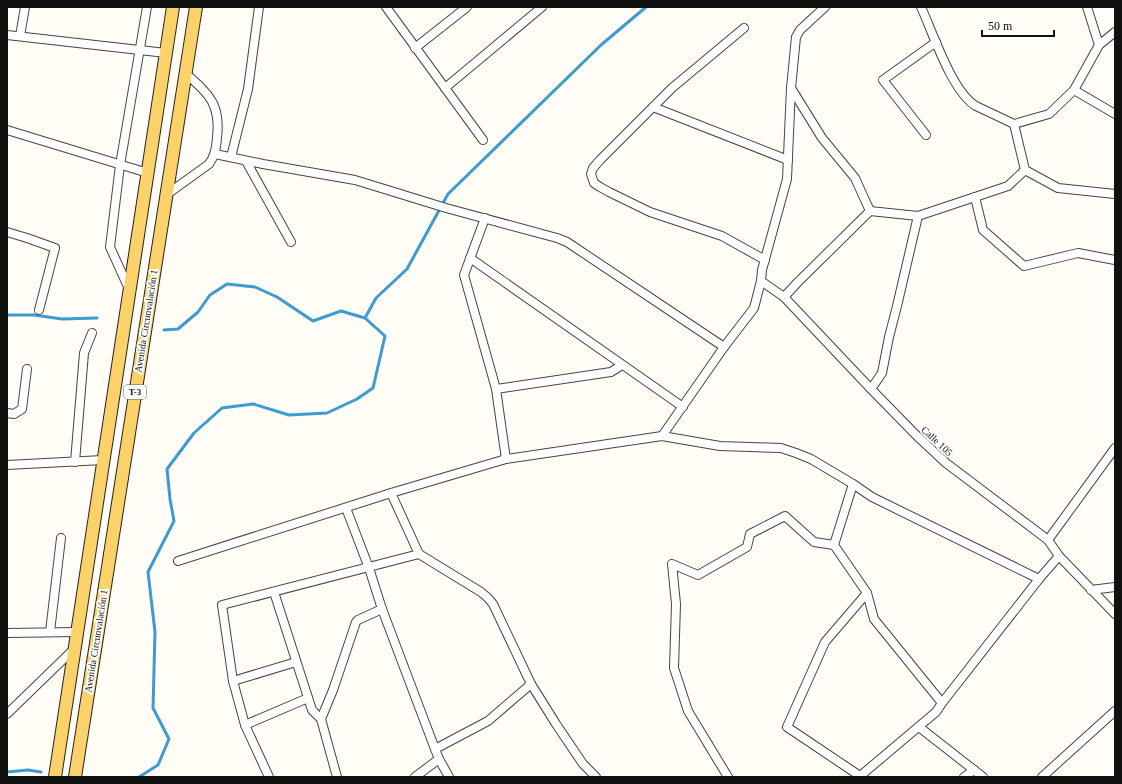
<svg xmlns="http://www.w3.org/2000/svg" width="1122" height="784" viewBox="0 0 1122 784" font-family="Georgia,serif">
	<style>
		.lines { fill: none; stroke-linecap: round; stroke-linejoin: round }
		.stream { stroke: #3d9bd1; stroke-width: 3 }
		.street-casing { stroke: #444; stroke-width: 10 }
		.primary-casing { stroke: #222; stroke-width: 14 }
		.street { stroke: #fff; stroke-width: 8 }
		.primary { stroke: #fbd269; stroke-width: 12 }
		.labels { text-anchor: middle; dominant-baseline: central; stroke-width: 4; stroke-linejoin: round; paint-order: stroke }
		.shield { fill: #fff; stroke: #585858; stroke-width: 1 }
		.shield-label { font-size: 9px; font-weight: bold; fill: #111 }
		.street-label { font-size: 10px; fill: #111; stroke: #fff }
	</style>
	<rect width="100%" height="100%" fill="#fffdf5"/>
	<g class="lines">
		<!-- stream -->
		<g class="stream">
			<polyline points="7,315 34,315 62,319 97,318"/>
			<polyline points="164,330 178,329 198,312 210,295 227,284 255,287 277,297 313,321 341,311 365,318"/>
			<polyline points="7,772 28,770 41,772"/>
			<polyline points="139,777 158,765 169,739 153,708 155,632 148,572 174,521 170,499 167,469 194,433 222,408 253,404 289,415 327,413 357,399 373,388 385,336 365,318 376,298 407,269 448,194 601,45 646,7"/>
		</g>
		<!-- street casing -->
		<g class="street-casing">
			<g id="street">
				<polyline points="386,7 483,140"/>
				<polyline points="825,7 800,30 796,37 791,88 787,179 762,270 761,281 784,297 871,389 916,435 946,463 1048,540 1059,556 1115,614"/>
				<path d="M921,7C933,33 952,92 976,106L1014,124L1049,114L1074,90L1099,45L1115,32"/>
				<polyline points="1087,7 1099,45"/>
				<polyline points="744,28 672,88 600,160 593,168 591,174 594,183 600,187 609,192 650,212 722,236 765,260"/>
				<polyline points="7,35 166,53"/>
				<polyline points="20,36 25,7"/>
				<polyline points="415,48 467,7"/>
				<polyline points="445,88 542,7"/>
				<polyline points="1074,90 1115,114"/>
				<polyline points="653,107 788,160"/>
				<polyline points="1014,124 1025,170 1058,188 1115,194"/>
				<polyline points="7,130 148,173"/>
				<polyline points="926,135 883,80 936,42"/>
				<polyline points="215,154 263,164 355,180 446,208 557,238 567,242 724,347"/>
				<polyline points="231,157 248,89 259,7"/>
				<polyline points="246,161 291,242"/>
				<path d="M166,195L209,164C215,156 216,148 217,138C221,104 209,94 185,73"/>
				<polyline points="975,197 983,230 1024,266 1078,253 1115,260"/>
				<polyline points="870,211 918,216 1008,186 1025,170"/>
				<polyline points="485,218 464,275 496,389 506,459"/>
				<polyline points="7,232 27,238 55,248 39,310"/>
				<polyline points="470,258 683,407"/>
				<polyline points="129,289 110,247 120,165 147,7"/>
				<polyline points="784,297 798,282 870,211 855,178 822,138 791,88"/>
				<polyline points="496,389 611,372 622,365"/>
				<polyline points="871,389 882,373 889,337 897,306 918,216"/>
				<polyline points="7,413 14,414 22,409 27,369"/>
				<polyline points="662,436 724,347 754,308 761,281"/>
				<polyline points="75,462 84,353 92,333"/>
				<polyline points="7,465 103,460"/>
				<polyline points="391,493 419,554 481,592 488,598 493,604 531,684 556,724 583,764 596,777"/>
				<polyline points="346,508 369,568 382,609 435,749 439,759 449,777"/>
				<polyline points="1048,540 1115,448"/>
				<polyline points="834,545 853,484"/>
				<polyline points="178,561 391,493 506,459 662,436 720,446 781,448 796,453 811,459 853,484 872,497 1039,579"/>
				<polyline points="1091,590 1115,587"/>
				<polyline points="274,592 312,710 321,719"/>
				<polyline points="50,632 61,538"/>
				<polyline points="7,633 77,632"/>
				<polyline points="233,681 296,662"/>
				<polyline points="7,714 75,648"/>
				<polyline points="245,725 308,698"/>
				<polyline points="919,727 974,770"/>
				<polyline points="435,749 488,721 531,684"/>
				<polyline points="860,776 787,727 825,642 867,593"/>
				<polyline points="269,777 245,725 233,681 222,605 419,554"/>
				<polyline points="337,777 321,719 333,690 356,622 358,620 382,609"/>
				<polyline points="415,777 439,759"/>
				<polyline points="728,777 688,711 674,668 676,604 672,564 698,575 747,547 750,534 785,516 814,542 834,545 867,593 874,619 942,703"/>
				<polyline points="859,777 936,712 942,703 1039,579 1059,556"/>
				<polyline points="964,777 974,770 983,777"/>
				<polyline points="1042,777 1115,711"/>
			</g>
		</g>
		<!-- primary casing -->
		<g class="primary-casing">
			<g id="primary">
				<polyline points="55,777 173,7"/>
				<polyline points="75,777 196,7"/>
			</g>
		</g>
		<!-- street -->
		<use href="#street" class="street"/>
		<!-- primary -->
		<use href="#primary" class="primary"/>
	</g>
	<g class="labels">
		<!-- shield labels -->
		<rect class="shield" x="124" y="385" width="22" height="14" rx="3"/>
		<g class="shield-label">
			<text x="135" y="392">T-3</text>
		</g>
		<!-- street labels -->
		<g class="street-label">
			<text transform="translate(146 321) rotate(-81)">Avenida Circunvalación 1</text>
			<text transform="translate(937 441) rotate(43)">Calle 105</text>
			<text transform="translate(96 641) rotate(-81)">Avenida Circunvalación 1</text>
		</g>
	</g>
	<!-- border -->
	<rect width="1122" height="784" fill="none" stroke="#111111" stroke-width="16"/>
	<!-- scale -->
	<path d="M982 30v6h72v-6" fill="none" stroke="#111111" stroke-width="2"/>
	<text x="988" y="30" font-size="12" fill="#111111" stroke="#ffffff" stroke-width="3" paint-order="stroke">50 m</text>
</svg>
